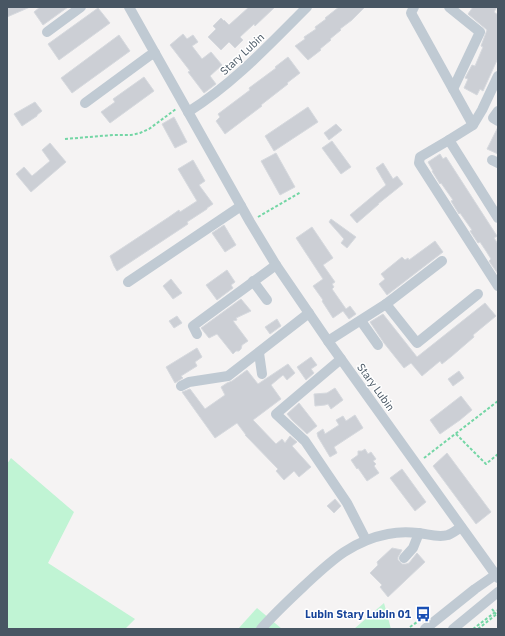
<svg xmlns="http://www.w3.org/2000/svg" width="505" height="636" viewBox="0 0 505 636" font-family="'IBM Plex Sans',sans-serif">
	<style>
		.green { fill: #c0f4d4 }
		.building { fill: #cccfd5; stroke: #d6d9de }
		.lines { fill: none; stroke-linecap: round; stroke-linejoin: round }
		.path { stroke: #74d6a5; stroke-width: 2; stroke-dasharray: 3 2; stroke-linecap: butt }
		.minor { stroke: #c0cad3; stroke-width: 10 }
		.labels { text-anchor: middle; dominant-baseline: central; stroke-width: 3; stroke-linejoin: round; paint-order: stroke }
		.street-label { font-size: 11px; fill: #485663; stroke: #fff }
		.transit-label { font-size: 11px; font-weight: bold; fill: #164399; stroke: #fff; text-anchor: end }
	</style>
	<rect width="100%" height="100%" fill="#f5f3f3"/>
	<!-- green -->
	<g class="green">
		<polygon points="11,458 74,512 48,563 135,619 125,629 7,629 7,464"/>
		<polygon points="384,603 391,629 354,629"/>
		<polygon points="257,608 282,629 238,629"/>
	</g>
	<!-- building -->
	<g class="building">
		<polygon points="7,7 30,7 7,17"/>
		<polygon points="40,7 68,7 43,25 34,12"/>
		<polygon points="249,7 275,7 255,26 254,24 240,37 243,40 235,48 229,42 221,50 208,37 216,29 213,26 221,18 224,21 224,20 229,25"/>
		<polygon points="339,7 365,7 352,20 340,29 341,30 330,39 331,40 320,49 321,50 308,60 295,46 305,39 304,37 316,29 315,27 326,19 325,18"/>
		<polygon points="473,7 497,7 494,12 498,15 498,58 483,91 480,89 477,95 464,88 468,79 465,78 472,65 475,66 483,47 481,46 487,30 468,14"/>
		<polygon points="98,8 110,23 59,60 48,44"/>
		<polygon points="183,34 187,39 193,35 198,42 192,46 202,59 211,52 222,65 210,76 216,84 204,93 188,72 190,71 170,45"/>
		<polygon points="119,35 130,51 72,93 61,78"/>
		<polygon points="288,57 300,73 287,83 288,84 261,105 262,106 225,134 216,121 220,117 218,114 250,90 249,88 276,68 275,67"/>
		<polygon points="144,77 154,91 110,123 101,112 115,102 113,99"/>
		<polygon points="35,102 42,111 37,115 37,116 22,126 14,114"/>
		<polygon points="308,107 318,122 274,151 265,136"/>
		<polygon points="174,117 187,142 175,148 162,124"/>
		<polygon points="336,124 342,130 329,140 324,133"/>
		<polygon points="498,127 498,154 487,149"/>
		<polygon points="332,141 351,167 341,174 322,148"/>
		<polygon points="50,143 66,162 31,192 16,174 24,167 32,176 50,161 42,150"/>
		<polygon points="276,153 295,187 280,195 261,161"/>
		<polygon points="440,154 443,159 446,157 497,236 494,238 498,244 498,274 489,261 491,259 486,251 480,242 478,243 470,231 472,230 460,213 459,214 451,201 453,200 441,183 440,184 432,171 433,171 428,162"/>
		<polygon points="193,160 205,181 199,185 213,204 207,208 207,209 187,222 188,224 117,271 114,266 110,256 169,217 179,210 180,212 197,201 178,169"/>
		<polygon points="383,163 393,179 397,176 403,184 378,204 379,204 357,223 350,215 386,185 376,168"/>
		<polygon points="331,219 356,237 347,248 341,243 344,239 329,222"/>
		<polygon points="224,225 236,245 225,252 212,233"/>
		<polygon points="312,227 333,258 323,265 335,282 332,284 334,287 332,289 346,309 350,306 356,314 349,319 343,311 333,318 322,301 323,300 313,286 323,279 296,238"/>
		<polygon points="435,241 443,252 387,295 379,284 385,279 381,274 402,257 405,260 408,258 409,260"/>
		<polygon points="227,270 235,282 231,285 233,288 217,300 206,285"/>
		<polygon points="171,279 182,293 173,299 163,286"/>
		<polygon points="241,299 251,311 236,318 237,320 233,321 248,341 242,345 241,349 239,351 236,351 233,354 217,334 209,338 201,328"/>
		<polygon points="485,303 496,316 473,335 474,337 452,356 442,364 440,361 422,376 411,363 404,368 384,343 370,322 383,314 417,357"/>
		<polygon points="177,316 182,323 174,328 169,321"/>
		<polygon points="277,319 281,326 270,334 265,327"/>
		<polygon points="197,348 202,357 195,362 197,366 181,376 183,378 175,383 166,367"/>
		<polygon points="311,357 317,365 311,369 314,373 306,380 297,367"/>
		<polygon points="288,364 295,373 287,380 283,375 271,385 281,399 253,420 276,444 282,439 285,443 290,436 297,442 292,446 311,467 299,477 294,471 284,480 276,471 278,469 245,435 246,435 237,423 215,438 182,392 190,389 205,409 225,395 221,387 227,383 232,381 247,370 258,384"/>
		<polygon points="459,371 464,378 453,386 448,379"/>
		<polygon points="335,388 343,400 331,409 328,404 325,405 315,406 314,394 327,393"/>
		<polygon points="461,396 472,410 460,420 440,434 430,420"/>
		<polygon points="299,403 317,426 307,434 292,420 287,414"/>
		<polygon points="355,415 363,428 334,447 337,453 330,457 318,437 317,433 323,429 325,434 339,425 336,420 343,416 346,421"/>
		<polygon points="365,449 368,454 371,452 376,459 373,461 376,464 374,466 379,473 367,481 358,468 357,469 351,460 358,455 358,451 362,451"/>
		<polygon points="447,453 491,512 476,524 433,466"/>
		<polygon points="402,469 426,502 415,511 390,478"/>
		<polygon points="335,499 341,506 334,513 327,506"/>
		<polygon points="392,548 402,550 398,557 398,560 402,564 406,564 409,563 417,553 425,562 388,597 380,587 382,585 370,573 378,565 377,562"/>
	</g>
	<g class="lines">
		<!-- path -->
		<g class="path">
			<polyline points="65,139 113,135 131,135 140,133 149,129 176,109"/>
			<polyline points="258,217 301,192"/>
			<polyline points="456,434 486,464 498,454"/>
			<polyline points="424,458 498,401"/>
			<polyline points="492,609 496,614"/>
			<polyline points="410,627 417,622"/>
			<polyline points="473,629 498,610"/>
			<polyline points="478,629 498,613"/>
		</g>
		<!-- minor -->
		<g class="minor">
			<polyline points="129,7 250,222 276,265 328,341 498,578"/>
			<polyline points="414,7 411,13 473,125 482,110 498,76"/>
			<polyline points="449,7 480,32 453,89"/>
			<polyline points="47,32 81,7"/>
			<polyline points="85,103 149,56 155,53"/>
			<polyline points="498,111 493,118 498,121"/>
			<path d="M188,112C233,84 270,44 307,7"/>
			<polyline points="473,125 449,140 498,218"/>
			<polyline points="449,140 420,157 419,163 498,286"/>
			<polyline points="492,160 498,163"/>
			<polyline points="253,281 267,300"/>
			<polyline points="128,282 241,206"/>
			<polyline points="386,304 417,343 478,294"/>
			<polyline points="361,321 378,345"/>
			<polyline points="197,334 193,326 276,265"/>
			<polyline points="328,341 386,304 442,261"/>
			<polyline points="259,353 262,374"/>
			<polyline points="341,359 276,414 305,441 347,503 366,540"/>
			<polyline points="181,386 189,382 228,376 309,313"/>
			<polyline points="404,558 413,548 419,533"/>
			<path d="M261,629C274,614 289,600 304,586C330,562 351,541 388,534C398,532 408,532 418,533C428,534 438,538 448,535C453,533 457,530 461,527"/>
			<polyline points="425,629 475,589 498,573"/>
			<polyline points="453,629 498,592"/>
		</g>
	</g>
	<!-- icons -->
	<defs>
		<g id="bus-bare" transform="scale(1.2)"><path d="M-5-6H5V4H4V6H2V4H-2V6H-4V4H-5ZM-3.5-4V0h7V-4ZM-3.5 1.2v1.5H-2V1.2ZM2 1.2v1.5H3.5V1.2Z" fill="#1a4fb4" stroke="#fff" stroke-width="2.5" paint-order="stroke"/></g>
	</defs>
	<g fill-rule="evenodd">
		<use href="#bus-bare" x="423" y="614"/>
	</g>
	<g class="labels">
		<!-- street labels -->
		<g class="street-label">
			<text transform="translate(242 54) rotate(-43)">Stary Lubin</text>
			<text transform="translate(376 387) rotate(54)">Stary Lubin</text>
		</g>
		<!-- transit labels -->
		<g class="transit-label">
			<text x="411" y="614">Lubin Stary Lubin 01</text>
		</g>
	</g>
	<!-- border -->
	<rect width="505" height="636" fill="none" stroke="#485663" stroke-width="16"/>
</svg>
